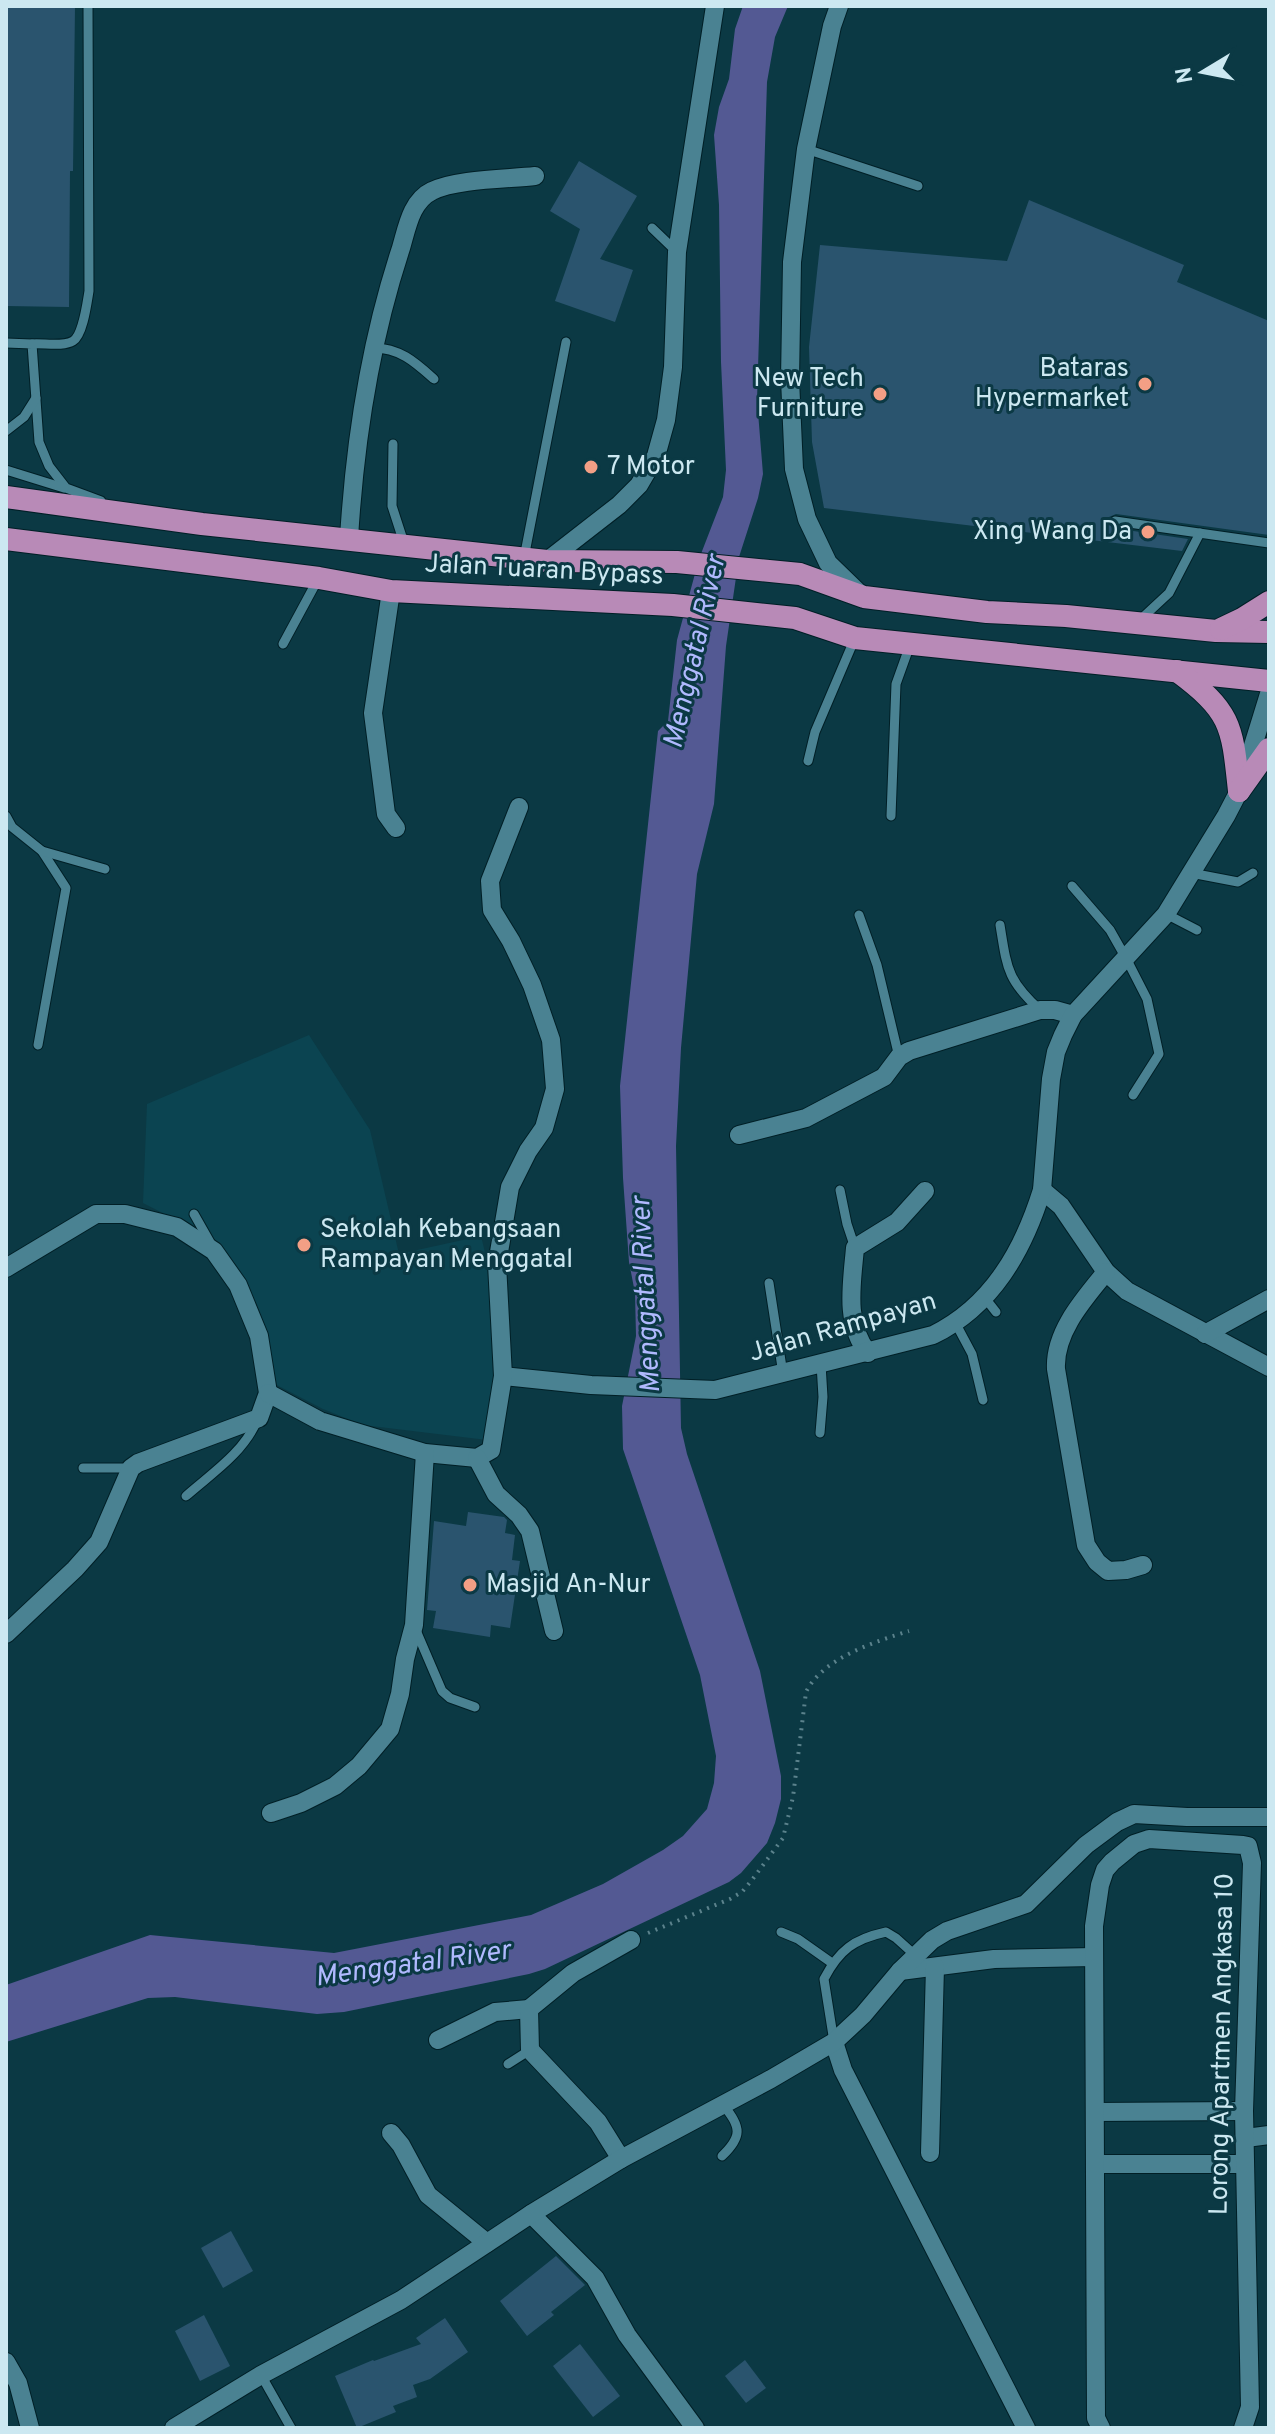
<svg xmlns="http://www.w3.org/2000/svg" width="1275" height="2434" viewBox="0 0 1275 2434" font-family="Overpass,sans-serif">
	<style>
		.built { fill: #0b4451 }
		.water { fill: #535993 }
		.building { fill: #2a546e }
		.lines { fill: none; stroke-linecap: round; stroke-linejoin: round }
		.service-casing { stroke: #011f26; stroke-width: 11 }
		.minor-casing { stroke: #011f26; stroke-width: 20 }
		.trunk-casing { stroke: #011f26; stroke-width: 24 }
		.path { stroke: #5b828c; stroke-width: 4; stroke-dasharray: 2 6; stroke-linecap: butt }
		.service { stroke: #4a8292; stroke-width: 9 }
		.minor { stroke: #4a8292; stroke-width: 18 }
		.trunk { stroke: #b88ab7; stroke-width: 22 }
		.poi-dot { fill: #f39f85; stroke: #0b3944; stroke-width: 3 }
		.labels { text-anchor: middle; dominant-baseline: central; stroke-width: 6; stroke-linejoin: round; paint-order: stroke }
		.poi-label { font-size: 26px; fill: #cce8f1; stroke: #0b3944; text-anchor: end }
		.street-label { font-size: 26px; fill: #cce8f1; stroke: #0b3944 }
		.water-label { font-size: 28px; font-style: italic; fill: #b0b9fe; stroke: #0b3944 }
	</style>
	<rect width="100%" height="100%" fill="#0b3944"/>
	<!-- built -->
	<polygon class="built" points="309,1035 370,1130 399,1254 481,1236 493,1285 496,1362 487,1440 363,1425 323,1409 271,1382 256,1317 194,1229 143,1203 147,1104"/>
	<!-- water -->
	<polygon class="water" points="743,6 788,6 775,37 767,82 757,400 763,474 758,498 739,557 726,646 714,804 697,874 681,1048 676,1146 681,1428 687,1454 760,1671 781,1776 781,1799 775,1823 767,1843 741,1873 729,1882 545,1969 529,1974 344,2012 317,2014 175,1997 148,1998 6,2042 6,1985 150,1935 334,1953 531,1915 603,1884 663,1850 683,1836 707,1809 714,1783 716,1756 700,1675 623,1449 622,1406 636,1336 635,1293 629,1262 623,1178 620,1086 658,731 668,721 677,640 699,559 723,497 726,470 721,362 719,205 714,135 719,107 729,79 735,29"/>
	<!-- building -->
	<g class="building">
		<polygon points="6,6 75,6 73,171 70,171 69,307 6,306"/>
		<polygon points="579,161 637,196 600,259 633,270 615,322 555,301 580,229 550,211"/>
		<polygon points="1029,200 1184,265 1177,282 1269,321 1269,535 1116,514 1109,517 1108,523 1113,528 1188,539 1182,551 824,508 812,442 809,347 820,245 1007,261"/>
		<polygon points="468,1512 504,1517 507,1520 505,1533 515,1535 512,1560 520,1561 510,1628 491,1625 490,1637 433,1628 436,1611 427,1610 434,1521 466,1526"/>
		<polygon points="231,2231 253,2271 223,2288 201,2248"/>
		<polygon points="556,2256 585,2285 551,2312 554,2315 527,2336 500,2301"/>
		<polygon points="204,2315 230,2366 200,2381 175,2331"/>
		<polygon points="445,2318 468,2352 430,2379 413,2385 417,2397 393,2406 396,2412 357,2428 335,2376 373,2360 374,2361 421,2344 416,2338"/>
		<polygon points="580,2344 620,2396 593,2417 553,2366"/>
		<polygon points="745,2360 766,2388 746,2403 725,2376"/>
	</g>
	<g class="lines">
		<!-- service casing -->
		<g class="service-casing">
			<g id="service">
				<polyline points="806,149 918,186"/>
				<polyline points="652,228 677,252"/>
				<polyline points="6,343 32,344 39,442 49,466 66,488 101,501"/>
				<path d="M32,344C44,343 63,347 73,341C83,335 87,303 89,291L88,6"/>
				<path d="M373,348C400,348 415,362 434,379"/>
				<polyline points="6,431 24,417 36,398"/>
				<polyline points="393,444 392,506 404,543"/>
				<polyline points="6,470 64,488"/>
				<polyline points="1115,521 1269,543"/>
				<polyline points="524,558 566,342"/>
				<polyline points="1141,619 1169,593 1200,533"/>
				<polyline points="283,644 317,581"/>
				<polyline points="808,761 815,732 855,638"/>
				<polyline points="6,816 12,827 42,851 66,888 38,1045"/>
				<polyline points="891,816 896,684 910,645"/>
				<polyline points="42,851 105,869"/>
				<polyline points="1191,873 1238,882 1253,873"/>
				<polyline points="1072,886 1110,930 1127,960 1147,999 1159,1054 1133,1095"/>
				<polyline points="1166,914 1197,930"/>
				<polyline points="859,915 877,965 899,1057"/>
				<path d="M1000,925C1007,968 1007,980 1040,1010"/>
				<polyline points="840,1190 847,1224 855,1248"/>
				<polyline points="194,1214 211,1244"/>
				<polyline points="769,1283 783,1374"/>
				<polyline points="985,1298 996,1312"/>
				<polyline points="956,1324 972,1354 983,1400"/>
				<polyline points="820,1433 823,1397 821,1364"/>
				<polyline points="83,1468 131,1468"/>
				<path d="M186,1496C212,1473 242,1454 257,1421"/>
				<polyline points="415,1628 442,1691 450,1698 475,1707"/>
				<polyline points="781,1932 798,1939 832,1963"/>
				<path d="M834,2042L824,1979C839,1950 854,1939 886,1932L896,1938L916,1956"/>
				<polyline points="508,2064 530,2050"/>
				<path d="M722,2156C742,2137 742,2127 723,2105"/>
				<polyline points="261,2375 291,2428"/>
			</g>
		</g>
		<!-- minor casing -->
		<g class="minor-casing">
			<g id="minor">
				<polyline points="839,6 832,26 806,149 792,262 790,379 794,469 807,519 828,563 862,596"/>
				<path d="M349,538C355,439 370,342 401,248C407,228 411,201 432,191C455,179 508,179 535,176"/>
				<polyline points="547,561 619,505 639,485 656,456 666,420 673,367 677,252 715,6"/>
				<polyline points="391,591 373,713 386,814 396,828"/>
				<polyline points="739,1135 806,1118 884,1077 899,1057 909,1051 1040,1010 1055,1010 1073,1015"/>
				<polyline points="1042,1190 1061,1206 1106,1272 1127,1291 1269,1367"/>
				<polyline points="6,1268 96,1214 125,1214 177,1227 214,1251 238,1285 259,1336 268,1393 259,1418 138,1463 131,1468 99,1542 75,1569 6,1634"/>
				<path d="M1106,1272C1084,1299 1054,1332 1056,1369L1086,1545L1097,1562L1108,1571L1126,1570L1143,1565"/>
				<polyline points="1205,1334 1269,1299"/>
				<path d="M868,1353C844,1323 852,1283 855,1248L897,1222L925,1191"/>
				<path d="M503,1376L591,1385L715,1390L933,1335C992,1306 1023,1251 1042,1190L1051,1079L1056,1052L1063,1035L1073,1015L1166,914L1226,816L1239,791L1269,694"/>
				<polyline points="268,1393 320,1421 425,1453 477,1458 491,1450 503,1376 497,1264 510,1187 528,1151 544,1128 555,1089 551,1040 532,985 511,941 492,910 490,881 519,807"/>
				<polyline points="477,1458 496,1494 519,1515 530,1531 554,1631"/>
				<polyline points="271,1813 301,1803 335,1786 359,1766 390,1729 400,1694 405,1659 414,1625 425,1453"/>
				<polyline points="900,1971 994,1959 1094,1957"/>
				<polyline points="438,2040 495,2012 529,2009"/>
				<polyline points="834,2042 843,2070 1026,2428"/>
				<polyline points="1095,2112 1244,2111"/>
				<polyline points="391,2133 401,2145 428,2195 487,2243"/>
				<polyline points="1246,2138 1269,2135"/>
				<polyline points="930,2153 935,1967"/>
				<polyline points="621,2159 598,2122 530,2050 529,2009 573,1973 631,1940"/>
				<polyline points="1095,2164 1245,2164"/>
				<polyline points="531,2214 595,2278 627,2335 695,2428"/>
				<polyline points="6,2362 18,2383 30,2428"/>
				<polyline points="174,2428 261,2375 401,2300 531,2214 621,2159 771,2079 834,2042 863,2015 900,1971 932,1940 947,1931 1026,1904 1086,1845 1117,1822 1134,1814 1187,1817 1269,1817"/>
				<polyline points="1101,2428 1096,2418 1094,1926 1100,1885 1105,1870 1112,1862 1134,1844 1149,1839 1243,1845 1248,1846 1252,1863 1244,2111 1250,2407 1243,2428"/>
			</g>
		</g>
		<!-- trunk casing -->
		<g class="trunk-casing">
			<g id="trunk">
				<polyline points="6,497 202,524 547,561 677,562 800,574 864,597 987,612 1066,616 1216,631 1269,632"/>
				<polyline points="6,539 319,578 391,591 673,605 795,618 855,638 1269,681"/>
				<polyline points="1221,629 1242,619 1269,602"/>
				<path d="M1177,671C1232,712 1232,725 1239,791"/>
				<polyline points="1239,791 1269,749"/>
			</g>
		</g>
		<!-- path -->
		<path class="path" d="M648,1933L730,1899L742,1892L752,1880L783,1838L793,1797L806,1692C823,1658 874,1642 909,1631"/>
		<!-- service -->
		<use href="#service" class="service"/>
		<!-- minor -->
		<use href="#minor" class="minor"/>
		<!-- trunk -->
		<use href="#trunk" class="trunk"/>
	</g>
	<!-- markers -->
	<g class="poi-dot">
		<circle cx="1145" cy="384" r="8"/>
		<circle cx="880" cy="394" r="8"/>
		<circle cx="591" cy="467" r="8"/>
		<circle cx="1148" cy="532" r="8"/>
		<circle cx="304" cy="1245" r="8"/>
		<circle cx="470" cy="1585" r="8"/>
	</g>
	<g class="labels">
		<!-- poi labels -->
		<g class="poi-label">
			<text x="1129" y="369">Bataras<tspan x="1129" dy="30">Hypermarket</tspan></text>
			<text x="864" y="379">New Tech<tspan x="864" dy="30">Furniture</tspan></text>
			<text x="607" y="467" text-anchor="start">7 Motor</text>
			<text x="1132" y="532">Xing Wang Da</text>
			<text x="320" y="1230" text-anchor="start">Sekolah Kebangsaan<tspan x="320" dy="30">Rampayan Menggatal</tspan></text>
			<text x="486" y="1585" text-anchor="start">Masjid An-Nur</text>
		</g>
		<!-- street labels -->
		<g class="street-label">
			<text transform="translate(544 571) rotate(3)">Jalan Tuaran Bypass</text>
			<text transform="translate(843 1328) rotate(-16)">Jalan Rampayan</text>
			<text transform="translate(1223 2044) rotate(-89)">Lorong Apartmen Angkasa 10</text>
		</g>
		<!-- water labels -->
		<g class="water-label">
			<text transform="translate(696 652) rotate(-77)">Menggatal River</text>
			<text transform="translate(647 1295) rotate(-93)">Menggatal River</text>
			<text transform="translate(413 1965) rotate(-8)">Menggatal River</text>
		</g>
	</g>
	<!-- border -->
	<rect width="1275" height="2434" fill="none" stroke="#cce8f1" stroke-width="16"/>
	<!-- north arrow -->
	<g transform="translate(1203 72) rotate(260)" stroke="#0b3944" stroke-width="6" paint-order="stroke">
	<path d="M0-6L14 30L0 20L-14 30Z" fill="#cce8f1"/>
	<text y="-12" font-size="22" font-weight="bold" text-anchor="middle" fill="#cce8f1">N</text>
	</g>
</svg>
